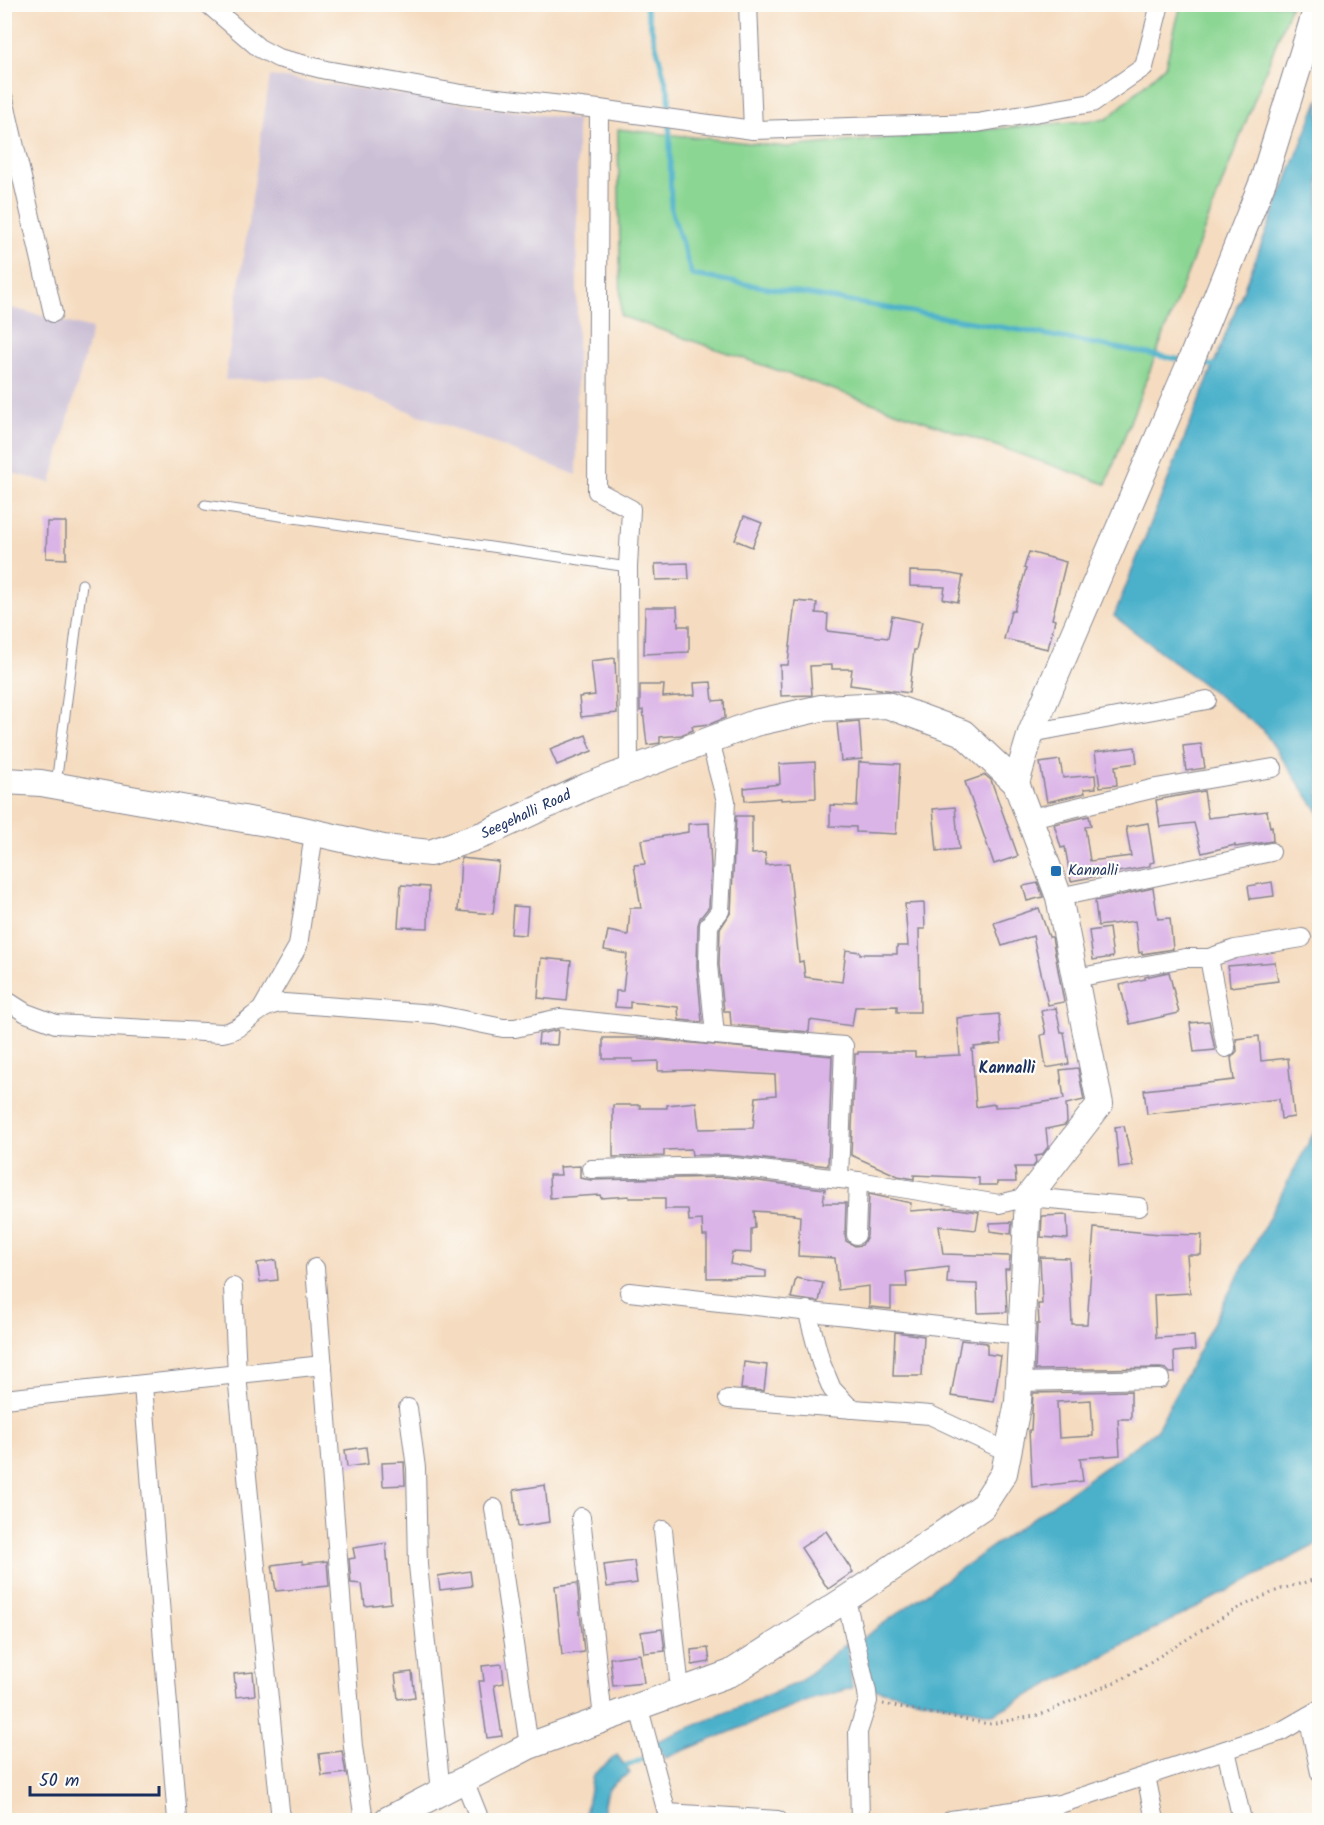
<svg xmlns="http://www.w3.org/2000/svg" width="1324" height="1825" viewBox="0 0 1324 1825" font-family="Kalam,sans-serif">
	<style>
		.industrial { fill: #cbbfd5 }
		.green { fill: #8bd693; stroke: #538278; stroke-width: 1.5 }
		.water { fill: #4cb1cb; stroke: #347094; stroke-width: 1.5 }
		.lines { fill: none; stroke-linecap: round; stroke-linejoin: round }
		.stream { stroke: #4cb1cb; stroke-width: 5 }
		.building { fill: #dab3e7; fill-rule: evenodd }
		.lane-casing { stroke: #88868f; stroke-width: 11 }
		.street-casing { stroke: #88868f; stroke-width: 20 }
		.secondary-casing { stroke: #88868f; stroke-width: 28 }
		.path { stroke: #88868f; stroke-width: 3; stroke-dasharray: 1.5 4.5; stroke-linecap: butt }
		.lane { stroke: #fff; stroke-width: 9 }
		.street { stroke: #fff; stroke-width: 18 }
		.secondary { stroke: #fff; stroke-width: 26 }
		.poi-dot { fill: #1f6fb2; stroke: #fdfcf7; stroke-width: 2 }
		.labels { text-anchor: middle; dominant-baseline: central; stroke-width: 4.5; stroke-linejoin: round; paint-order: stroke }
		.street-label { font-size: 15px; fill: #1b2f5e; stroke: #fdfcf7 }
		.poi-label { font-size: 15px; fill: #1b2f5e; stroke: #fdfcf7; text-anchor: start }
		.neighbourhood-label { font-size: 16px; font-weight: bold; fill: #1b2f5e; stroke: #fdfcf7 }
	</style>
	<rect width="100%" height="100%" fill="#fdfcf7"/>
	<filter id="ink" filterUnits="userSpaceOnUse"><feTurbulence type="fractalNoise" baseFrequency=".0167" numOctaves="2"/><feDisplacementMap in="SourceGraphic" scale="12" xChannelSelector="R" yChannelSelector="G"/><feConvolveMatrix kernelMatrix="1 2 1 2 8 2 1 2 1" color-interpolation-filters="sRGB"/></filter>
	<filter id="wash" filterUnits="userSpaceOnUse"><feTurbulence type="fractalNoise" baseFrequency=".008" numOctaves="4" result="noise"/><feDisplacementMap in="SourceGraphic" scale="24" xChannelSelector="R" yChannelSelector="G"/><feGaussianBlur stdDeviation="1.35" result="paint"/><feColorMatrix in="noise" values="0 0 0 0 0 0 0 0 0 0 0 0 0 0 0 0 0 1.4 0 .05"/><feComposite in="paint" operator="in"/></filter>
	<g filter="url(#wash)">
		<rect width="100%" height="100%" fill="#f5dcc0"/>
		<!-- industrial -->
		<g class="industrial">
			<polygon points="270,76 577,120 577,475 322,378 225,380"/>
			<polygon points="4,306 92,329 51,483 5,471"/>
		</g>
		<!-- green -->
		<polygon class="green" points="1181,5 1291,5 1106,484 621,316 618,129 787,147 1107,119 1165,66"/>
		<!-- water -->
		<g class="water">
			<polygon points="1319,99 1319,813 1263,730 1114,616"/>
			<polygon points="1319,1123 1319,1543 993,1714 874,1689 860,1640 1156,1431"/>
			<polygon points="847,1643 852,1688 810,1700 665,1758 655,1742 799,1682"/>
			<path d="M617,1755L630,1773C603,1788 606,1791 602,1820H584L593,1775Z"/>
		</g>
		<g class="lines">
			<!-- stream -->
			<g class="stream">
				<polyline points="645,4 669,94 671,209 692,275 1025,331 1182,360"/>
				<polyline points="1197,363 1221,367"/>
				<polyline points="620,1769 650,1756"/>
			</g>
		</g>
		<g id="blocks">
			<!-- building -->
			<g class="building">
				<polygon points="744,516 762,523 752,547 735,540"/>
				<polygon points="47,522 66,522 66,559 46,558"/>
				<polygon points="1029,552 1066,562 1052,619 1055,620 1048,649 1004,639 1011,611 1014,611 1026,569 1024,568"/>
				<polygon points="688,563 689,579 656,580 655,564"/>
				<polygon points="910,571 940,572 963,576 958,602 943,599 945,587 910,586"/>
				<polygon points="795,601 817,603 816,613 828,614 827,631 888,638 892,616 922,622 916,650 914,650 909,693 850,685 852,669 832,669 832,665 810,666 812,695 781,696 780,665 788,665"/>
				<polygon points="645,607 677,607 678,626 689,626 689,652 644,654"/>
				<polygon points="615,658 617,713 581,717 579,697 595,695 591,661"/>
				<polygon points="711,682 713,701 724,700 725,718 710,724 692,726 693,730 681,735 660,737 660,743 647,745 643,710 640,711 640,685 664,685 663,697 695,695 694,683"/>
				<polygon points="859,721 862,759 841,761 837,723"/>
				<polygon points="586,735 592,751 557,765 550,749"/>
				<polygon points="1201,744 1205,768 1186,771 1183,746"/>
				<polygon points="1135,747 1137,763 1115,766 1117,785 1100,787 1095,752"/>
				<polygon points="1060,760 1063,778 1095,775 1096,788 1084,789 1085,793 1047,802 1040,763"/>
				<polygon points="815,762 816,798 781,800 781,798 745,801 744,788 780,784 779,764"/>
				<polygon points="859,762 900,764 896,834 856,832 856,827 830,826 830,805 857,806"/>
				<polygon points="985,775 991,780 1018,856 994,864 965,782"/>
				<polygon points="1204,791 1208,818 1267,811 1270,827 1272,826 1273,841 1235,847 1235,845 1202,853 1194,823 1160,827 1156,800"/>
				<polygon points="955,807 959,849 937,851 933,809"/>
				<polygon points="736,816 752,816 752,854 765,853 766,865 789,863 799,962 803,961 805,977 842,982 846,950 860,952 860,954 897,954 897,946 908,946 905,904 924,903 925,929 919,929 920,1012 897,1012 897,1006 855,1007 852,1026 810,1020 809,1032 731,1025 730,1011 724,1011 719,965 720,929 731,912"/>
				<polygon points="1089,816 1091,826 1085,827 1090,861 1131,856 1126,827 1148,823 1154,862 1150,863 1150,866 1071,881 1065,847 1061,848 1054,824"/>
				<polygon points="709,823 711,868 709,907 700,918 698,925 697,966 702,1022 679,1020 678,1007 630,1002 630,1008 615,1007 616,991 623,991 627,954 604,950 608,931 628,935 630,908 641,908 634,865 645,864 641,840 688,832 688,824"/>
				<polygon points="461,858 499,862 493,914 458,911"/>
				<polygon points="1272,882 1274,896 1250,899 1248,886"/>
				<polygon points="1038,883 1043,897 1027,901 1023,886"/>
				<polygon points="401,885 429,887 428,928 398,927"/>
				<polygon points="1153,888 1158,919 1170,918 1173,949 1142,954 1142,952 1139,953 1135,921 1098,926 1095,901"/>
				<polygon points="513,906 528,907 526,935 511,934"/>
				<polygon points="1039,908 1049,937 1052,937 1064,1002 1048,1005 1033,936 1002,946 994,923"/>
				<polygon points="1109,928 1113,957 1093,960 1089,931"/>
				<polygon points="541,958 571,961 567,1001 538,998"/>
				<polygon points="1275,962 1278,981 1230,987 1228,966"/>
				<polygon points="1169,972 1179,1013 1130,1024 1120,985 1145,979 1145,977"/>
				<polygon points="1056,1008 1061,1032 1064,1032 1069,1064 1046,1068 1041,1035 1046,1034 1041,1011"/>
				<polygon points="999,1014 1001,1044 974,1047 975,1049 972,1049 976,1107 995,1104 995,1107 1019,1106 1064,1099 1060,1070 1078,1068 1084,1100 1066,1104 1067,1122 1065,1125 1046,1129 1048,1147 1042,1155 1035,1156 1036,1163 1033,1167 1015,1167 1016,1182 997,1182 997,1185 979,1185 979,1178 914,1175 914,1179 898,1176 851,1155 855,1054 858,1054 858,1052 915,1052 915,1057 960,1055 957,1018"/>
				<polygon points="1209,1021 1215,1050 1194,1052 1190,1023"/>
				<polygon points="558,1030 557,1045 538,1044 539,1034"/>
				<polygon points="1259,1036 1261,1061 1288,1058 1294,1117 1281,1119 1279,1099 1147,1114 1144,1090 1234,1080 1231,1058 1237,1051 1236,1039"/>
				<polygon points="603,1038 638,1038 832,1056 828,1166 726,1155 692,1155 691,1149 664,1150 664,1156 613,1157 613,1105 640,1105 640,1108 667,1108 667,1105 696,1102 699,1129 753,1128 756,1097 776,1095 775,1075 690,1070 658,1071 658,1061 633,1062 633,1059 603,1059"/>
				<polygon points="1124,1126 1133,1166 1119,1168 1115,1127"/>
				<polygon points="580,1166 580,1178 591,1180 724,1177 825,1189 823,1203 846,1203 845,1235 846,1241 855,1246 862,1245 867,1236 869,1194 911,1203 910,1211 951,1208 979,1212 976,1230 939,1226 943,1254 1010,1256 1009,1269 1005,1269 1007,1312 978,1313 977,1284 947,1283 948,1267 906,1272 907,1287 891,1287 891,1309 869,1307 869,1286 838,1290 835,1258 798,1256 800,1216 793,1215 794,1214 754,1211 755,1228 751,1229 751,1253 732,1252 730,1264 766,1271 766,1277 707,1278 707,1236 703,1236 702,1220 689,1221 688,1209 665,1209 665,1198 629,1198 629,1196 601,1198 600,1195 550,1198 549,1175 561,1175 560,1167"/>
				<polygon points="1067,1215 1068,1239 1041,1237 1042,1216"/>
				<polygon points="1012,1222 1011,1234 990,1231 990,1223"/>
				<polygon points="1094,1228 1160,1234 1202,1235 1201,1255 1187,1255 1190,1293 1154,1295 1156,1338 1194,1336 1195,1350 1174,1352 1175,1373 1170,1373 1166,1369 1160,1368 1035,1370 1037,1324 1039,1324 1038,1304 1042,1304 1040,1257 1069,1258 1072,1324 1087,1324"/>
				<polygon points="276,1260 278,1280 260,1282 257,1263"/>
				<polygon points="796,1278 823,1283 819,1302 791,1298"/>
				<polygon points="895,1332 924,1336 922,1376 893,1376"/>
				<polygon points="961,1340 987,1343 987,1354 1001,1356 994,1402 951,1396"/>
				<polygon points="744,1362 767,1365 764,1391 741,1389"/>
				<path d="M1131,1391V1419H1118L1120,1455L1080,1458L1083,1481L1032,1487L1029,1430H1031L1033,1393ZM1091,1400L1093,1436L1059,1438L1057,1402Z"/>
				<polygon points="366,1447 368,1464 347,1467 345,1450"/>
				<polygon points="404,1462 405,1485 383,1486 382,1463"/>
				<polygon points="545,1485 549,1522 518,1527 514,1490"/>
				<polygon points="826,1531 853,1572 828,1589 801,1548"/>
				<polygon points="386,1543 391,1603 365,1606 362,1584 351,1583 349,1559 355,1558 353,1548"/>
				<polygon points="302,1561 303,1564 327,1561 329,1586 276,1591 272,1565"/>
				<polygon points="634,1561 637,1583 607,1587 604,1565"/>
				<polygon points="470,1571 472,1586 440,1590 438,1576"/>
				<polygon points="577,1583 584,1652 562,1655 555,1586"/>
				<polygon points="662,1629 665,1651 644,1653 641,1632"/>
				<polygon points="708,1648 710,1662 692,1665 691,1650"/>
				<polygon points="640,1654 644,1683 613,1686 610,1658"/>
				<polygon points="502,1664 504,1683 494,1685 502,1736 487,1738 479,1681 484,1681 482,1666"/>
				<polygon points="253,1672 255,1695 236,1697 234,1674"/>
				<polygon points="412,1672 415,1697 398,1699 395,1674"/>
				<polygon points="342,1751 346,1773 322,1776 319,1754"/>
			</g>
		</g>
	</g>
	<g filter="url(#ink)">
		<use href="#blocks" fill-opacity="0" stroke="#88868f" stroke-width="1.5"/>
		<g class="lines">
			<!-- lane casing -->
			<g class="lane-casing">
				<g id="lane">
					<polyline points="205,505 628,567"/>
					<polyline points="56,784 82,584"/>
				</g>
			</g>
			<!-- street casing -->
			<g class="street-casing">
				<g id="street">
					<polyline points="208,4 259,48 278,58 326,70 462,94 599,109 753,130 977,123 1092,103 1144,67 1160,4"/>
					<polyline points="748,4 753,130"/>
					<polyline points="4,99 53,313"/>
					<polyline points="599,109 597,491 631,509 628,567 629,770"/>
					<polyline points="1031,733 1207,700"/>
					<polyline points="710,741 726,801 720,911 709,925 708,965 715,1035"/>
					<polyline points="1031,818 1156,788 1273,768"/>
					<polyline points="1059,897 1271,852"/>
					<polyline points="1209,958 1226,1048"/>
					<polyline points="1075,978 1185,958 1209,958 1235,949 1302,938"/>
					<path d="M4,999L26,1013L56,1024L222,1033C248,1030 254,1004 284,1003L434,1014L503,1028H515L560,1018L715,1035L844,1046L839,1178"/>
					<polyline points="263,1007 298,946 314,833"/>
					<polyline points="591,1169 725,1166 858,1181 999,1204 1028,1197 1139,1207"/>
					<polyline points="856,1235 858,1181"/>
					<polyline points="315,1268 353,1747 364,1820"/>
					<polyline points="233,1287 237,1375 281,1820"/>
					<polyline points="629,1292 1021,1335"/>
					<polyline points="807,1310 821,1363 832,1389 851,1409"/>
					<polyline points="1019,1382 1160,1379"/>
					<polyline points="143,1385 177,1820"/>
					<polyline points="4,1399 323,1365"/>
					<polyline points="728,1399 930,1415 1008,1452"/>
					<polyline points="408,1408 416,1468 418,1565 441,1792"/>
					<polyline points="494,1508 529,1746"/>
					<polyline points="581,1517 603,1719"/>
					<polyline points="663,1530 680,1690"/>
					<polyline points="846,1599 867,1692 868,1701 858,1732 860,1820"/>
					<polyline points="638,1705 667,1813 778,1820"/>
					<polyline points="1308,1716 1320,1773"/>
					<polyline points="1226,1750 1242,1820"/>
					<polyline points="1146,1776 1155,1820"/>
					<polyline points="464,1780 480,1820"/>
					<polyline points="951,1820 1060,1804 1280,1732 1320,1709"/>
				</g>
			</g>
			<!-- secondary casing -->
			<g class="secondary-casing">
				<g id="secondary">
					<path id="s1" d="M4,781L41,783L294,828L383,848L430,853L485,834L588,786L755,723L821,708L887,705L963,733L1016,783"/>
					<polyline points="387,1820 529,1746 731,1673 846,1599 982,1507 1004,1473 1018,1402 1028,1197 1100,1104 1059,897 1016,783 1031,733 1188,368 1263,181 1318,4"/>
				</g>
			</g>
			<!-- path -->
			<polyline class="path" points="883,1704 989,1724 1040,1715 1124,1678 1236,1609 1278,1590 1320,1578"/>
			<!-- lane -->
			<use href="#lane" class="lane"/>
			<!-- street -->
			<use href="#street" class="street"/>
			<!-- secondary -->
			<use href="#secondary" class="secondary"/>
		</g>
	</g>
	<!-- markers -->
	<rect class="poi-dot" x="1050" y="865" width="12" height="12" rx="3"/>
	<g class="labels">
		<!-- street labels -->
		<g class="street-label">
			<text stroke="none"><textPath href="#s1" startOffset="536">Seegehalli Road</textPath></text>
		</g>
		<!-- poi labels -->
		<g class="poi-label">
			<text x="1068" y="871">Kannalli</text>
		</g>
		<!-- neighbourhood labels -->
		<g class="neighbourhood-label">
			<text x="1007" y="1068">Kannalli</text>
		</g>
	</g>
	<!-- margin -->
	<rect width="1324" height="1825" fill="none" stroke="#fdfcf7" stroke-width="24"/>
	<!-- scale -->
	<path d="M30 1786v9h129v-9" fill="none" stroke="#1b2f5e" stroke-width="3"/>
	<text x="39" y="1786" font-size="18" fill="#1b2f5e" stroke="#fdfcf7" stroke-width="4.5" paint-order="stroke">50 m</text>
</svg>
